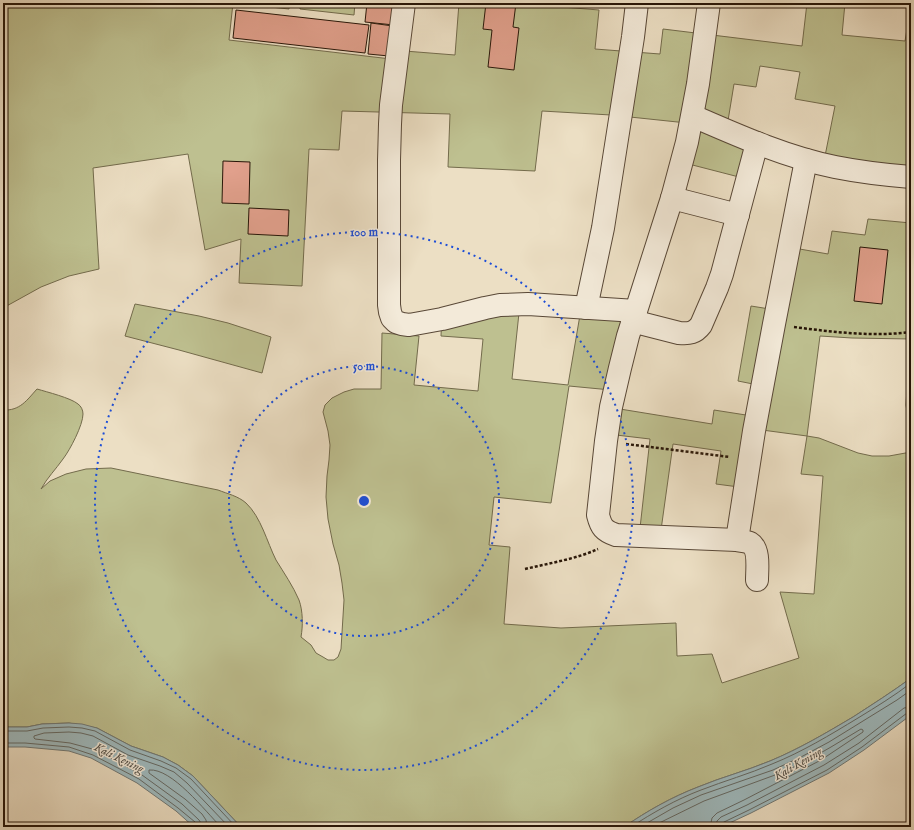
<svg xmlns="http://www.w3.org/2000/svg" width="914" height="830" viewBox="0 0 914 830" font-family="'IM FELL English',serif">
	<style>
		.green { fill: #bec090; stroke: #736b4c }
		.water { fill: #9ebabf; stroke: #6f7876 }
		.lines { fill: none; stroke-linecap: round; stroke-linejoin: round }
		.shore { stroke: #636864; stroke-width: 1 }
		.building { fill: #e1a08c; stroke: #281608 }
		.minor-casing { stroke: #594837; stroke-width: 24 }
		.path { stroke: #281608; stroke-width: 2.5; stroke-dasharray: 3 2; stroke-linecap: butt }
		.minor { stroke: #f3ead9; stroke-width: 22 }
		.ring { fill: none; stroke: #1d4ed8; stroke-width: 2; stroke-dasharray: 2 4 }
		.labels { text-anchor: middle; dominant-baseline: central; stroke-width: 3; stroke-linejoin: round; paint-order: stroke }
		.water-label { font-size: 12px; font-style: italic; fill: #514f48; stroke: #f3ead9 }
		.centre { fill: #1d4ed8; stroke: #f3ead9; stroke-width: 2 }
		.ring-label { font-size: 12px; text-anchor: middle; font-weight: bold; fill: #1d4ed8; stroke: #f3ead9; stroke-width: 3; stroke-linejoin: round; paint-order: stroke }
	</style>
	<rect width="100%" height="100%" fill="#ecdfc4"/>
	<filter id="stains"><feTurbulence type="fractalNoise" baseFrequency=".005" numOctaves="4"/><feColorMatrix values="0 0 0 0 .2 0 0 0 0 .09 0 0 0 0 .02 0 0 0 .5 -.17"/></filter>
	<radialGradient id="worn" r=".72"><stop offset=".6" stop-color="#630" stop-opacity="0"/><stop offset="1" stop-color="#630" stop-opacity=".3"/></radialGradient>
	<!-- green -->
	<g class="green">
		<polygon points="3,3 233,3 229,40 391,59 392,50 455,55 459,3 550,3 550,6 599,10 595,49 660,54 663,29 802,46 807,3 845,3 842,35 905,41 909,17 911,17 911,169 825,156 835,106 795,99 800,72 760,66 756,87 734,84 725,139 747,149 739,177 677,161 687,123 611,115 542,111 535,171 448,167 450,114 342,111 339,150 309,149 302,286 239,283 241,239 205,250 188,154 93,168 99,269 69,276 41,287 3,308"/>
		<polygon points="233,3 289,3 289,9"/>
		<polygon points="300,3 355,3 354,15 300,9"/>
		<path d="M868,219L911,223V339L852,338L820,336L807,436L819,438L858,453L872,456H889L911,452V678C892,692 873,704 853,717C826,733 799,749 770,761C746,771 722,777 698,787C672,797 647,811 624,827H241L193,776L178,765L163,757L131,746L97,728L69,723L42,724L27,727H3V410C20,411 27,400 37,389C47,392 71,398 78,404C81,406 83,410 83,414C83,425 70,450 63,459C56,469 47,478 41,489L50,481L66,474L86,469L111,468L218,490C228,494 238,496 246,503C261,517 267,542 276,560C284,573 293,586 299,600C303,611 303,626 301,637L311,645L316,653L323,657L328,660H334L338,657L341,649L344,600L342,583L339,565L333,544L328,519L326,497L327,476L329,460L330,445L328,431L323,412L325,405L332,398L344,392L354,389H381L382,333L419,336L414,385L478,391L483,339L441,336L442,310L521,294L512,379L568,385L580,315L627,318L611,390L569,386L551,503L494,497L489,545L510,547L504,624L561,628L676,623L677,656L712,654L722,683L799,658L780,592L814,594L823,476L801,474L807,436L747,428L739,487L716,484L721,451L673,444L661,530L640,528L650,439L616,435L620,409L712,424L714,410L765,418L768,387L738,381L751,306L782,311L794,248L828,254L832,231L865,235Z"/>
		<polygon points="135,304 199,316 228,323 271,337 262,373 179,350 125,336"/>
		<polygon points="911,355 911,438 906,405 907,388"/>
	</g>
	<!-- water -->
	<g class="water">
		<path d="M911,678V715L864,750L829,773L751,813L721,827H624C647,811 672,797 698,787C722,777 746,771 770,761C799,749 826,733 853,717C873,704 892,692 911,678Z"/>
		<polygon points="69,723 82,724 97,728 131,746 163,757 178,765 193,776 241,827 194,827 176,811 137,783 91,758 69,751 25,747 3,747 3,727 27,727 42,724"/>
	</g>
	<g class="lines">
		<!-- shore -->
		<g class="shore">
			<polyline points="3,731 27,731 43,728 69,727 82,728 95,731 130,750 161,761 176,768 191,779 236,827"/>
			<polyline points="3,743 25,743 69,747 93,755 139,779 178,808 195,822 196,827"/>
			<polyline points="201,827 201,823 199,820 182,804 142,775 96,750 70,743 35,739 34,738 34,736 44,733 69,732 81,733 93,736 128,755 160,766 174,772 187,783 229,827"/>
			<path d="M207,827L206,820L202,814L185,799L149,773V770C172,768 205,811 221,827"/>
			<path d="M631,827C652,813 677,799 701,790C724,781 749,774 772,764C802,752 830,735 858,718C876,707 894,696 911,683"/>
			<polyline points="640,827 673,808 701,795 773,770 801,757 829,742 897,700 911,690"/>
			<polyline points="651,827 704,801 775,775 803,763 831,747 861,729 863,730 863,732 821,760 744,800 717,813 712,818 710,827"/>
			<polyline points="716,827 717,821 721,817 747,805 824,765 859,743 904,708 911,707"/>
			<polyline points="721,827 721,824 724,822 749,810 827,770 862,747 907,713 911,712"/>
		</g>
	</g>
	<!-- building -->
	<g class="building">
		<polygon points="367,3 396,3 394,25 365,22"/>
		<polygon points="486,3 516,3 513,27 519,28 514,70 488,67 492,30 483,29"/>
		<polygon points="236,10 369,25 365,53 233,38"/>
		<polygon points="371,23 393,26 389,56 368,54"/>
		<polygon points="223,161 250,162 249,204 222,203"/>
		<polygon points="249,208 289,210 288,236 248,234"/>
		<polygon points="860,247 888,250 882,304 854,301"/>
	</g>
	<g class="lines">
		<!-- minor casing -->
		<g class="minor-casing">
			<g id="minor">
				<polyline points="404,3 391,105 390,124 389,160 389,305 390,312 392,318 396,322 402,324 409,325 442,319 485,308 500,305 528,304 636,311"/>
				<path d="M709,3L698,84L687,142L672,198L628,336L620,368L611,407L606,441L598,515C601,527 604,531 616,535L737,540C741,541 746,541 750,543C760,549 757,570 757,580"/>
				<path d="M693,116C739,136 786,157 835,167C860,172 886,175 911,177"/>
				<polyline points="672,198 738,215"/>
				<polyline points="586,308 603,228 633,37 637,3"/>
				<path d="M632,321L679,333C689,334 695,333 701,325L717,288L722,274L757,143"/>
				<polyline points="737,540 754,431 774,324 806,160"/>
			</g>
		</g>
		<!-- path -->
		<g class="path">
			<path d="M794,327C833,332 872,337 911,332"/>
			<polyline points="626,444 730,457"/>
			<path d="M525,569C550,563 576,559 598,549"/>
		</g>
		<!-- minor -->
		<use href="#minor" class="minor"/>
	</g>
	<!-- distance rings -->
	<g class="ring">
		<circle cx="364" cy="501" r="135"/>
		<circle cx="364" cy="501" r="269"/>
	</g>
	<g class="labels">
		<!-- water labels -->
		<g class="water-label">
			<text transform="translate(119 758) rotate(26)">Kali Kening</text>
			<text transform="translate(798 764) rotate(-30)">Kali Kening</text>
		</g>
	</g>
	<circle cx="364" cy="501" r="6" class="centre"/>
	<g class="ring-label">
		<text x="364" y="236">100 m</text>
		<text x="364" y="370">50 m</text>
	</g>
	<!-- margin -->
	<rect width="914" height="830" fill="none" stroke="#ecdfc4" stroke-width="16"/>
	<rect x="4" y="4" width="906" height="822" fill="none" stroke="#281608" stroke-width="2"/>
	<rect x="8" y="8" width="898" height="814" fill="none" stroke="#281608"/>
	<rect width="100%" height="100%" filter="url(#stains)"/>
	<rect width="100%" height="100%" fill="url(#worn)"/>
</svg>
